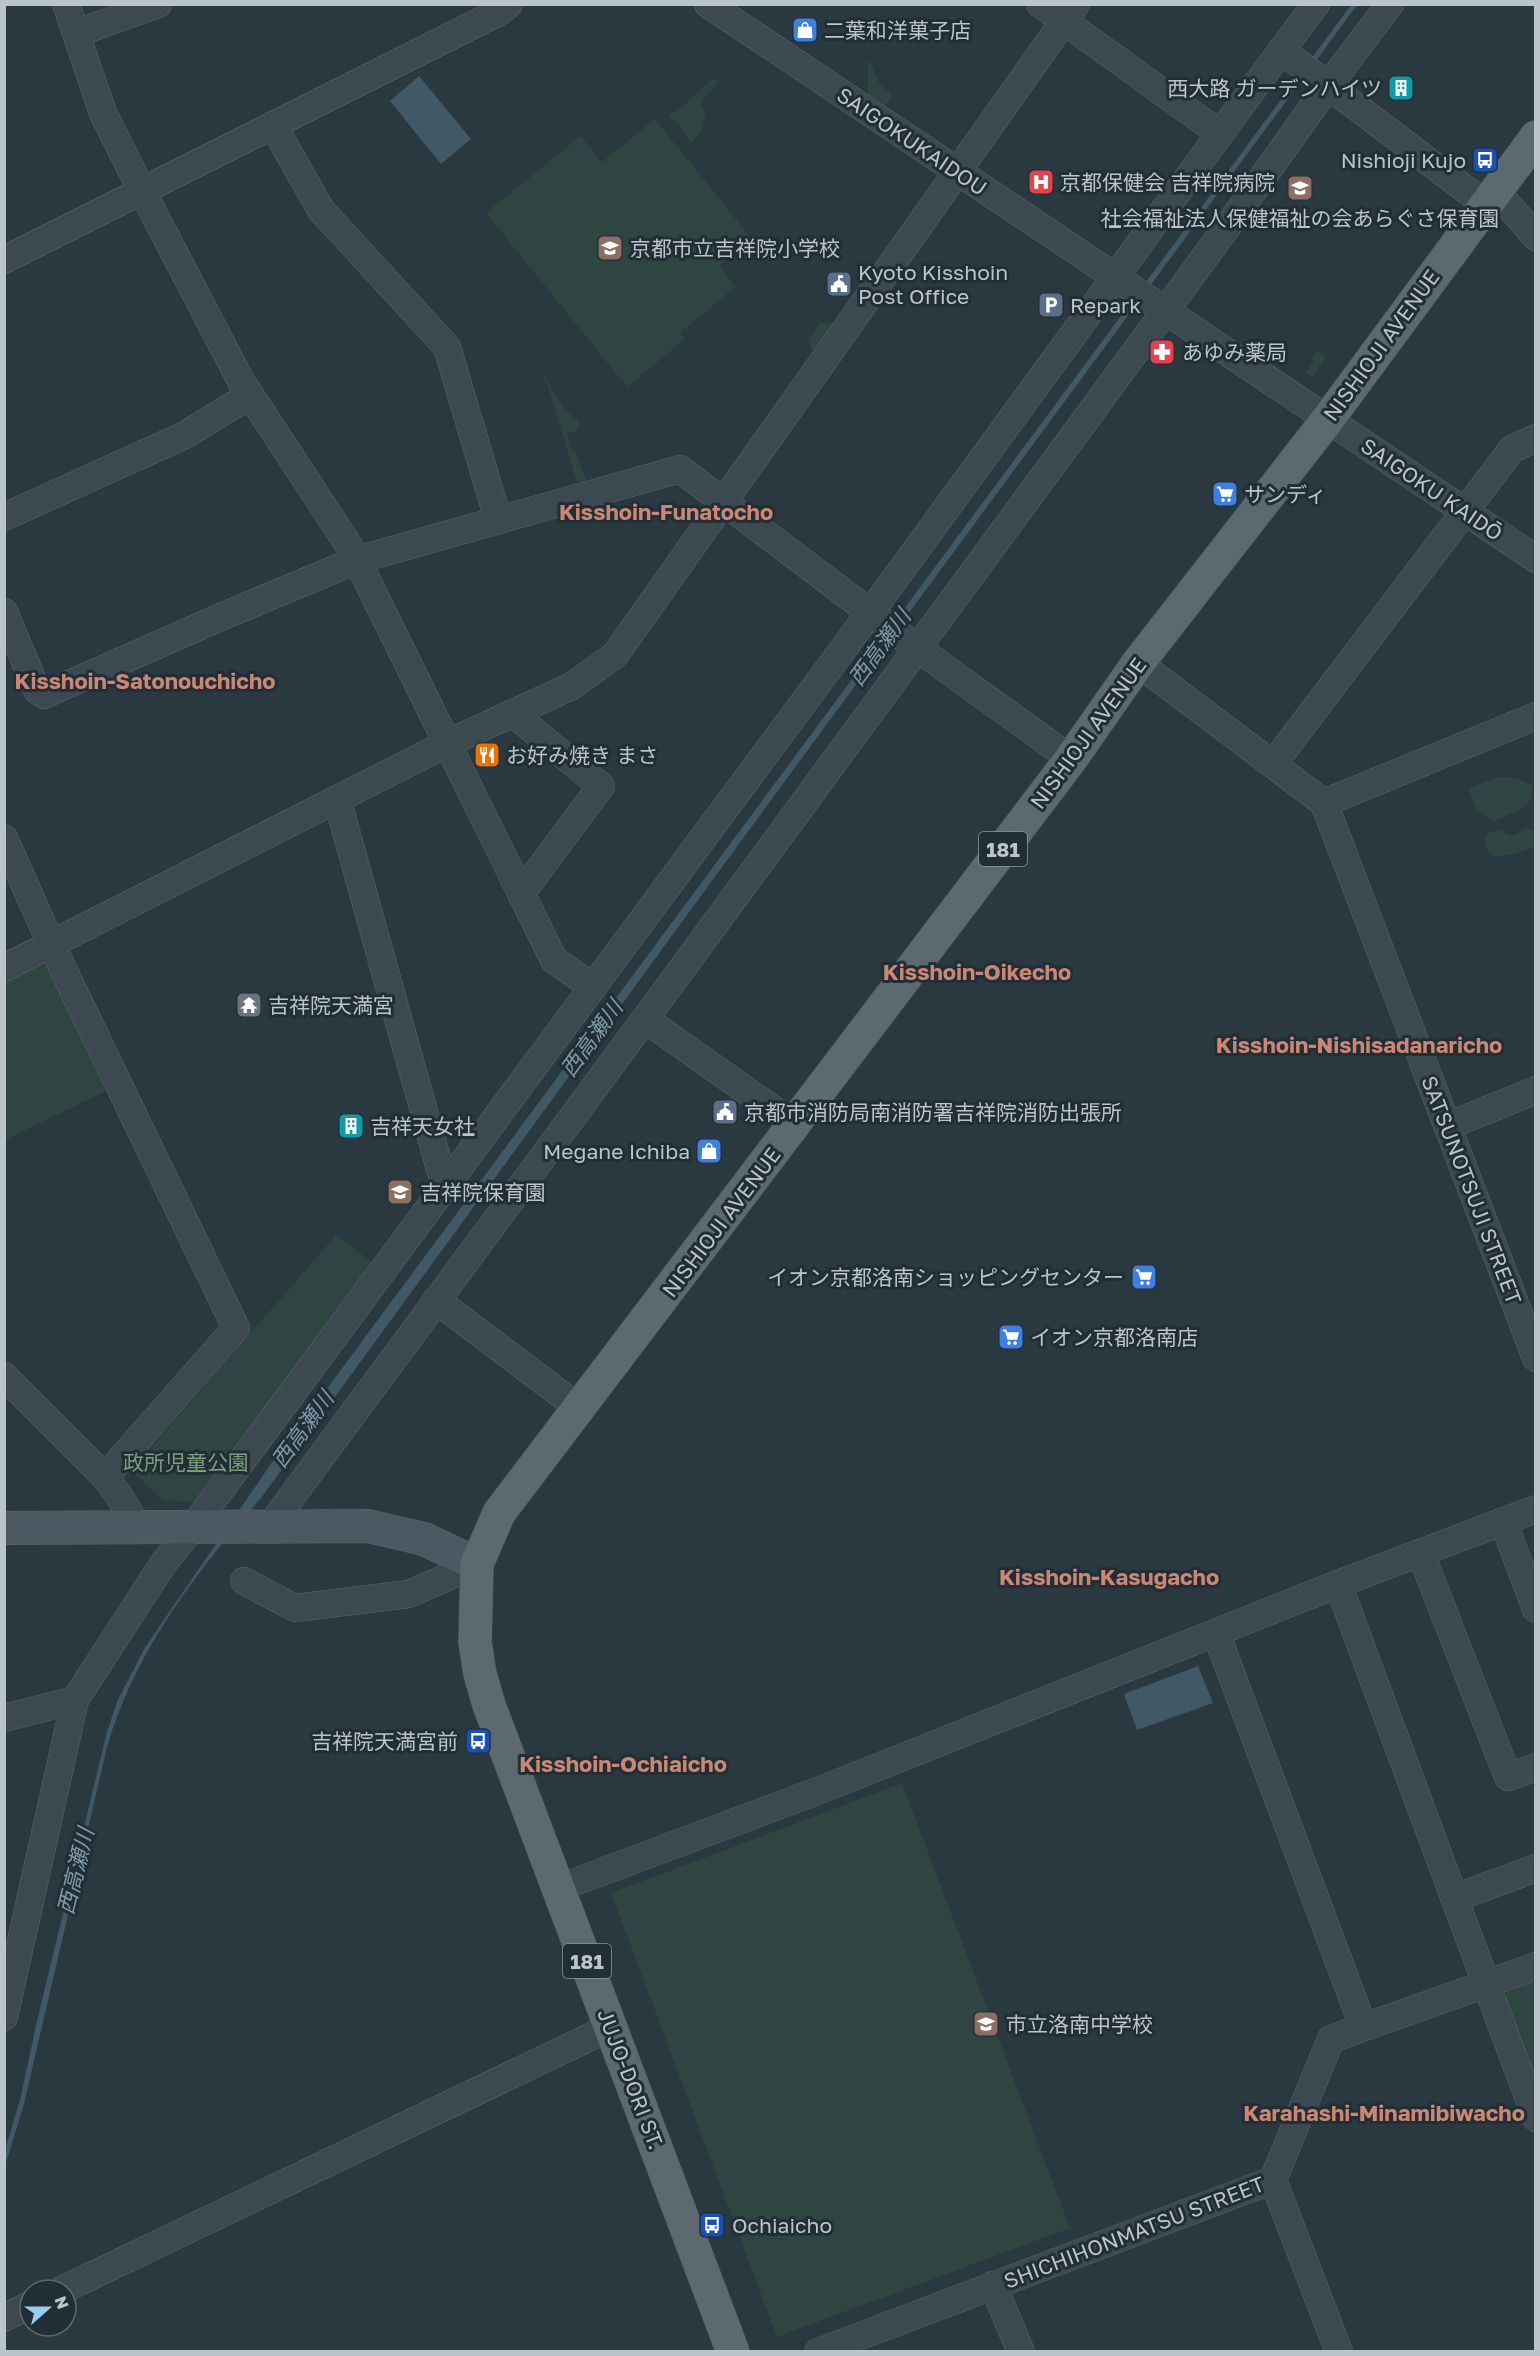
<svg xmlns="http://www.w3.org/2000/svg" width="1540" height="2356" viewBox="0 0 1540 2356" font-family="'Golos Text','Noto Sans JP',sans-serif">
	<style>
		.green { fill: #2e4541 }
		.water { fill: #415967 }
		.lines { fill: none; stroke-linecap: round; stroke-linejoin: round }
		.street-casing { stroke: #5b676e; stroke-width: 28 }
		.secondary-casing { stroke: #5b676e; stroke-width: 34 }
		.primary-casing { stroke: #4a555d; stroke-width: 34 }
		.street { stroke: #3d4950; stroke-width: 27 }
		.secondary { stroke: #4c5963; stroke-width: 33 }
		.primary { stroke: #5c6970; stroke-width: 33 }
		.labels { text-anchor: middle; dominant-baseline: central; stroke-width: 6; stroke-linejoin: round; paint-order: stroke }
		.shield { fill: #222e36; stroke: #8c979e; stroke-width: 1.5 }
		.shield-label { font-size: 20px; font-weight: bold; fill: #bac4ca }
		.poi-label { font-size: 21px; fill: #bac4ca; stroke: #222e36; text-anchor: start }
		.street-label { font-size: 21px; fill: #bac4ca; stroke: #222e36 }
		.park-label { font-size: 21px; fill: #7b9e7b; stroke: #222e36 }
		.neighbourhood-label { font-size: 22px; font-weight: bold; fill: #cc8774; stroke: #222e36 }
		.water-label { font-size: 22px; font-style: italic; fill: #7e9aaa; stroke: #222e36 }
	</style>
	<rect width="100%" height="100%" fill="#2a3840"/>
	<!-- green -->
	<g class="green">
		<path d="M870,61C877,75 876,86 891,92L890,100L886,105L868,94V62Z"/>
		<polygon points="716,79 717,83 704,99 701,107 706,112 702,130 691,143 683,130 668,114 679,110 711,80"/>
		<polygon points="655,119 752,239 719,266 736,287 680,333 685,339 627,387 486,213 580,136 602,162"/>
		<polygon points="820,323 835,323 817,348 811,349 809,340"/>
		<polygon points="1317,350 1326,358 1312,377 1305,373 1314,361 1311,359"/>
		<polygon points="537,363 565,410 578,421 580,428 574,432 567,432 570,448 575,451 586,480 577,483 547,383"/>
		<polygon points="1499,777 1516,778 1532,785 1532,796 1527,806 1493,822 1476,809 1468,788"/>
		<path d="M1524,828L1535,830V847C1525,850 1497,862 1489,852C1486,848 1485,842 1484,838L1490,832L1500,830L1509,835H1516Z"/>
		<polygon points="37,963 51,968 106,1091 5,1140 5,980"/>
		<polygon points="336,1235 377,1266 200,1503 163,1500 131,1471"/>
		<polygon points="902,1783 1070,2228 777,2337 611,1893"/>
		<polygon points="1535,1980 1535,2092 1502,2002 1506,1992"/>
	</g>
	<!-- water -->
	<g class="water">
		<path d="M1351,5H1357L782,785L261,1498C196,1572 135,1651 107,1747L24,2104L5,2166V2150L20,2100L37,2021L107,1732L117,1702L144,1649L266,1471Z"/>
		<polygon points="419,76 471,139 441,164 390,101"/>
		<polygon points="1198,1666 1213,1703 1137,1730 1124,1694"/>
	</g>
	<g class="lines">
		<!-- street casing -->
		<g class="street-casing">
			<g id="street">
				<polyline points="66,4 103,113 142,191 241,381 346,541 357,560 554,960 593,987"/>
				<polyline points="708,4 1536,559"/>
				<polyline points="1040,4 1219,133"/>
				<polyline points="77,33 158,4"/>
				<polyline points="1281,50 1485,204"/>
				<polyline points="273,125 321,210 447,347 498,519"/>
				<polyline points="1496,191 1536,237"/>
				<polyline points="4,260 501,11 509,4"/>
				<polyline points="4,517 185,435 250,395"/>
				<polyline points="4,612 37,690 44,695 223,616 357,560 680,469 917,648 1071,759"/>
				<polyline points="1138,663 1324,803 1536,1358"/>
				<polyline points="512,713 601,786 521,894"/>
				<polyline points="1273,764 1512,449 1536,438"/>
				<polyline points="337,799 445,1187"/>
				<polyline points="1324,803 1536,716"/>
				<polyline points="4,838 51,944 236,1328 105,1477"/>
				<polyline points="4,968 448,743 572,686 615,655 1076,4"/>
				<polyline points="645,1019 795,1125"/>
				<polyline points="1448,1126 1536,1090"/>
				<polyline points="436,1300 579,1408"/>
				<polyline points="4,1376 105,1477 118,1494 137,1526"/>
				<polyline points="1503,1521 1536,1609"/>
				<polyline points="270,1526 645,1019 1230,223 1328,86 1390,4"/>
				<polyline points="1421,1554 1508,1777 1536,1767"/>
				<polyline points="244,1581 295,1608 409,1594 477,1564"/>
				<polyline points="1338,1584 1536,2118"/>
				<polyline points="1216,1633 1363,2026"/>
				<polyline points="4,1718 75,1700"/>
				<polyline points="559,1888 815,1792 1338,1584 1536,1509"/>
				<polyline points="1455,1898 1536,1868"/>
				<path d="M4,2017L75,1700L163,1564L193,1527C419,1221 646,916 872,610C1020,409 1166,205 1316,4"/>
				<polyline points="1273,2180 1339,2352"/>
				<polyline points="993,2285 1021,2352"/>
				<polyline points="62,2290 611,2027"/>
				<polyline points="4,2318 30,2305"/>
				<polyline points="818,2352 1273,2180 1331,2039 1536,1966"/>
			</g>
		</g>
		<!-- secondary casing -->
		<g class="secondary-casing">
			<polyline id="secondary" points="4,1528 368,1526 424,1539 477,1564"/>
		</g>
		<!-- primary casing -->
		<g class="primary-casing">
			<polyline id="primary" points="733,2352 489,1705 480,1674 475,1642 477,1564 499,1513 1071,759 1138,663 1328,419 1536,137"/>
		</g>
		<!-- street -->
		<use href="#street" class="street"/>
		<!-- secondary -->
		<use href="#secondary" class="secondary"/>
		<!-- primary -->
		<use href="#primary" class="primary"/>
	</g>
	<!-- icons -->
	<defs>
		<g id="shop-square" transform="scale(1.35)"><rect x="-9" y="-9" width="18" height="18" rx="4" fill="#3f7fe0" stroke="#222e36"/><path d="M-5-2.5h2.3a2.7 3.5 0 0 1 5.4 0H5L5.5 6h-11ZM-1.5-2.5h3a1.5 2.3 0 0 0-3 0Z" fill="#fff"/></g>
		<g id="building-square" transform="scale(1.35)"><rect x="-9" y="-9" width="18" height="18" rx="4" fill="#0f9aa8" stroke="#222e36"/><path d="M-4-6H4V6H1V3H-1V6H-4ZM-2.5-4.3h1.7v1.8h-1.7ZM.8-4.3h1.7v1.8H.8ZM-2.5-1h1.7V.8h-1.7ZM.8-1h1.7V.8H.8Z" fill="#fff"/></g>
		<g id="bus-square" transform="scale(1.35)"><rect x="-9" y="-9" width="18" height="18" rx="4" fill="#1a4fb4" stroke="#222e36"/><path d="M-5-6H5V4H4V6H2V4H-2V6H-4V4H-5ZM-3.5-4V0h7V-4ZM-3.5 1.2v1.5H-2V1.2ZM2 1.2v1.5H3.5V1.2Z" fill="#fff"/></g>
		<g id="hospital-square" transform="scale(1.35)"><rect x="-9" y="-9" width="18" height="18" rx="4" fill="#e0444e" stroke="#222e36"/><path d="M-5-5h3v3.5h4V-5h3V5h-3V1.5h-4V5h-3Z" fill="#fff"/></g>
		<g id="school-square" transform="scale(1.35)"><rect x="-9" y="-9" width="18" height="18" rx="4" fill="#8d6e63" stroke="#222e36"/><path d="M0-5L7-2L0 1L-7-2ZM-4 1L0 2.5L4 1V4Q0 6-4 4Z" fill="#fff"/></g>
		<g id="civic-square" transform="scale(1.35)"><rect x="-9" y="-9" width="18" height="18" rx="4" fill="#5c6f8a" stroke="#222e36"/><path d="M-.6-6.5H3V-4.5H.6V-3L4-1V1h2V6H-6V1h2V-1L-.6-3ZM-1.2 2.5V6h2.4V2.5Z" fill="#fff"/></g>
		<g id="parking-square" transform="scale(1.35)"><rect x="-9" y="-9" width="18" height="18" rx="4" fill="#5c6f8a" stroke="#222e36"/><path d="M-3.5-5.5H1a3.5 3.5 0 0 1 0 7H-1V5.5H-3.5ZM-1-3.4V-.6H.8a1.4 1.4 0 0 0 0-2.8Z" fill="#fff"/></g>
		<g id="pharmacy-square" transform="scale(1.35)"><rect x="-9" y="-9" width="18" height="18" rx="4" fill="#e0444e" stroke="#222e36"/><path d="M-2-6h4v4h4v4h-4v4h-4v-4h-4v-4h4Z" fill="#fff"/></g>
		<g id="supermarket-square" transform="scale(1.35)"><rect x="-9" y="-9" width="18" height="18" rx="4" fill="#3f7fe0" stroke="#222e36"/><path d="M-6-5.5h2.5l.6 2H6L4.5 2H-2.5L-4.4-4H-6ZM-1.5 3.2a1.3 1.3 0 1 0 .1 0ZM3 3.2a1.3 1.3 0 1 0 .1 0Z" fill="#fff"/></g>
		<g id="restaurant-square" transform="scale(1.35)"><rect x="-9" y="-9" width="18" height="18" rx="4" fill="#e8710a" stroke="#222e36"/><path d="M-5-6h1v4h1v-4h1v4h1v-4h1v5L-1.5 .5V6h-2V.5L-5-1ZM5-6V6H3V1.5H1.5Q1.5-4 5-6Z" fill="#fff"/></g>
		<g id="temple-square" transform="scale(1.35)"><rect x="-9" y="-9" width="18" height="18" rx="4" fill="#6b7280" stroke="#222e36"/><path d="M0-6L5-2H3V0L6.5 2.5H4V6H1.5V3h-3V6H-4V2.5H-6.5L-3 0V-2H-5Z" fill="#fff"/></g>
	</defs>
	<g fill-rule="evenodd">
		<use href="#shop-square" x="805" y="30"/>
		<use href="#building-square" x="1401" y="88"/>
		<use href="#bus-square" x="1485" y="160"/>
		<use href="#hospital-square" x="1041" y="182"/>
		<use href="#school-square" x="1300" y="188"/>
		<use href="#school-square" x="610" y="248"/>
		<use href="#civic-square" x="839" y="284"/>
		<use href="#parking-square" x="1051" y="305"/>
		<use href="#pharmacy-square" x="1162" y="352"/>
		<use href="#supermarket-square" x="1225" y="494"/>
		<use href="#restaurant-square" x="487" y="755"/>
		<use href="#temple-square" x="249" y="1005"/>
		<use href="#civic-square" x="725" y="1112"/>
		<use href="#building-square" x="351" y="1126"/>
		<use href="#shop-square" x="709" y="1151"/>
		<use href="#school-square" x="400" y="1192"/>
		<use href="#supermarket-square" x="1144" y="1277"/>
		<use href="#supermarket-square" x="1011" y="1337"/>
		<use href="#bus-square" x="478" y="1741"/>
		<use href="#school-square" x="986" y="2024"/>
		<use href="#bus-square" x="712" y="2225"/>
	</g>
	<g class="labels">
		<!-- shield labels -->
		<g class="shield">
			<rect x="979" y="832" width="48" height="34" rx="4.5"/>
			<rect x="563" y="1944" width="48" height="34" rx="4.5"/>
		</g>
		<g class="shield-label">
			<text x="1003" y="849">181</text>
			<text x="587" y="1961">181</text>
		</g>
		<!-- poi labels -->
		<g class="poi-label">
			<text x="824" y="30">二葉和洋菓子店</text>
			<text x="1382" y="88" text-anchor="end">西大路 ガーデンハイツ</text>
			<text x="1466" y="160" text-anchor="end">Nishioji Kujo</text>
			<text x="1060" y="182">京都保健会 吉祥院病院</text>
			<text x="1300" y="218" text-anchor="middle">社会福祉法人保健福祉の会あらぐさ保育園</text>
			<text x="630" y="248">京都市立吉祥院小学校</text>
			<text x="858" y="272">Kyoto Kisshoin<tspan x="858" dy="24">Post Office</tspan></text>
			<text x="1070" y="305">Repark</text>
			<text x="1182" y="352">あゆみ薬局</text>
			<text x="1244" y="494">サンディ</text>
			<text x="506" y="755">お好み焼き まさ</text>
			<text x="268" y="1005">吉祥院天満宮</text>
			<text x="744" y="1112">京都市消防局南消防署吉祥院消防出張所</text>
			<text x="370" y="1126">吉祥天女社</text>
			<text x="690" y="1151" text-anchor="end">Megane Ichiba</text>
			<text x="420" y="1192">吉祥院保育園</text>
			<text x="1124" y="1277" text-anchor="end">イオン京都洛南ショッピングセンター</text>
			<text x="1030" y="1337">イオン京都洛南店</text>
			<text x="458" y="1741" text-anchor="end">吉祥院天満宮前</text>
			<text x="1006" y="2024">市立洛南中学校</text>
			<text x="732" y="2225">Ochiaicho</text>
		</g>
		<!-- street labels -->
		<g class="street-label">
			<text transform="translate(912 141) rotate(34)">SAIGOKUKAIDOU</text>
			<text transform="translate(1381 345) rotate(-54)">NISHIOJI AVENUE</text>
			<text transform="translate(1432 489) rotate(34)">SAIGOKU KAIDŌ</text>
			<text transform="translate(1088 733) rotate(-54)">NISHIOJI AVENUE</text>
			<text transform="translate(1472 1190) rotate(69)">SATSUNOTSUJI STREET</text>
			<text transform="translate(721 1222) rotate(-53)">NISHIOJI AVENUE</text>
			<text transform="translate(631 2079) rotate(69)">JUJO-DORI ST.</text>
			<text transform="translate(1134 2232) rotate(-21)">SHICHIHONMATSU STREET</text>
		</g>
		<!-- park labels -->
		<g class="park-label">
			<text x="186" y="1462">政所児童公園</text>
		</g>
		<!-- neighbourhood labels -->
		<g class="neighbourhood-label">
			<text x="666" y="511">Kisshoin-Funatocho</text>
			<text x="145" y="680">Kisshoin-Satonouchicho</text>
			<text x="977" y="971">Kisshoin-Oikecho</text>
			<text x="1359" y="1044">Kisshoin-Nishisadanaricho</text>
			<text x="1109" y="1576">Kisshoin-Kasugacho</text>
			<text x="623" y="1763">Kisshoin-Ochiaicho</text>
			<text x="1384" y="2112">Karahashi-Minamibiwacho</text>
		</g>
		<!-- water labels -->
		<g class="water-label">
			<text transform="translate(879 647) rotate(-54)">西高瀬川</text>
			<text transform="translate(591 1038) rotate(-54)">西高瀬川</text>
			<text transform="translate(302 1429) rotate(-54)">西高瀬川</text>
			<text transform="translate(75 1871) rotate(-76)">西高瀬川</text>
		</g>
	</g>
	<!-- border -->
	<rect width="1540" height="2356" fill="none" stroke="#bac4ca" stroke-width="12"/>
	<!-- north arrow -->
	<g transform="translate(48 2308) rotate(69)"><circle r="28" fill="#222e36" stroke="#5f6a71" stroke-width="1.5"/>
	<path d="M0-4.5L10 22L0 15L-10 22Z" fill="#9bcdee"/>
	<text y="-9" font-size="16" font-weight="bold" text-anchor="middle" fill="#bac4ca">N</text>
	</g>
</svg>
